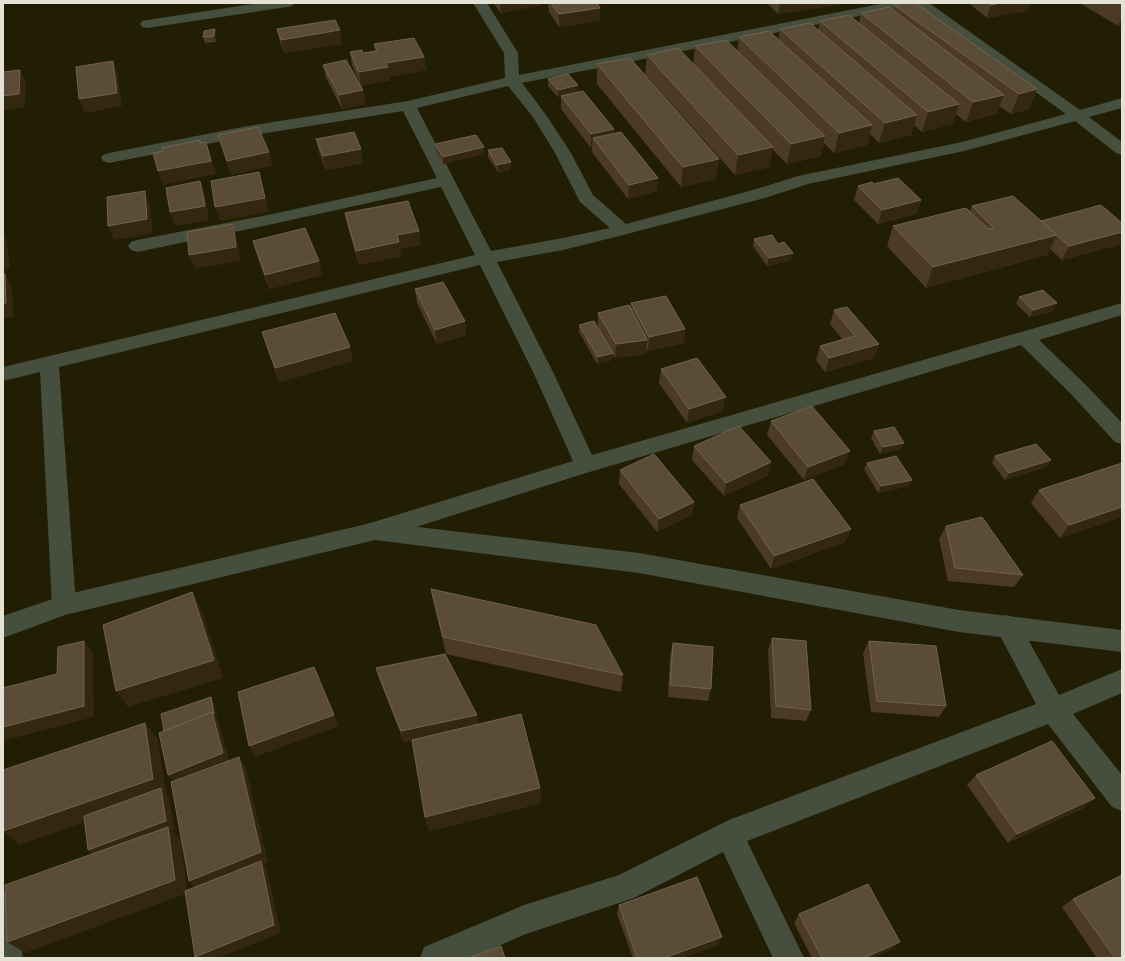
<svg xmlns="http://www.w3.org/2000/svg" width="1125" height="961" viewBox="0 0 1125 961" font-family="'IBM Plex Sans',sans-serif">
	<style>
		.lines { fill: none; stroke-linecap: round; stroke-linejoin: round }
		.service { fill: #464f3d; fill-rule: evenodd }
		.minor { fill: #464f3d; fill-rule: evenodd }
		.tertiary { fill: #464f3d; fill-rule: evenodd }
		.wall { fill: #4b3a24 }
		.shaded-wall { fill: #33270f }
		.building { fill: #5b4c37; stroke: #70634f }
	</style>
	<rect width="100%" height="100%" fill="#221e03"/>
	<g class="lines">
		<!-- service -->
		<polygon class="service" points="3,891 11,894 14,902 23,958 3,958"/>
		<!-- minor -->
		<g class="minor">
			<polygon points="260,3 294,3 292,6 287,7 147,28 142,27 140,24 142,21 147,20"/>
			<path d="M473,3H487L518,53L519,75L885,3H912L910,6L905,7L522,83L544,112L571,153L593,195L626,224L753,190L798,176L962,142L1066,114L913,3H929L1080,110L1122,98V108L1089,117L1122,142V155L1116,153L1075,121L964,151L808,184L765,198L623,235L563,250L497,262L554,374L592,455L1122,303V315L1039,340L1084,383L1122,423V444L1115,442L1070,393L1021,345L586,473L375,540L367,538L364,531L367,524L573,461L534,374L480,265L59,367L76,605L73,612L64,615L55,612L52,605L40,372L3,381V367L475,255L441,187L268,225L137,252L131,250L128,246L131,242L137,240L268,215L437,178L403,111L248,136L109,163L103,161L101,158L103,155L109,153L248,126L408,101L505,78L504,53ZM508,86L533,117L555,153L580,202L610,228L563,238L491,251L417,108Z"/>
			<polygon points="1007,615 1016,618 1059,695 1122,669 1122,693 1073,714 1122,775 1122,811 1112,807 1048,724 747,841 804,958 773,958 723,852 634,898 526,934 471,958 420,958 424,947 524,905 619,875 729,820 1036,704 995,626 998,618"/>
		</g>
		<!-- tertiary -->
		<polygon class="tertiary" points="375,522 639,553 959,610 1122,630 1122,652 959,632 639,573 375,540 65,615 3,638 3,616 64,595"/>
	</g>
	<!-- wall -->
	<g class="wall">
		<polygon points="493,3 541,3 541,5 501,13"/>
		<polygon points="548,3 597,3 600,21 559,27 549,12"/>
		<polygon points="767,3 846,3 778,14"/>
		<polygon points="971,3 1030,3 1027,11 987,18 971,5"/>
		<polygon points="1080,3 1122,3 1122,25 1118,26"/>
		<polygon points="894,5 1037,89 1029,109 1011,114 999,106 996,114 966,122 956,114 952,124 922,132 914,125 911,135 879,143 870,134 867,145 834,153 824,143 821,156 787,164 772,149 769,167 735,175 645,74 647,55 693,64 695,46 737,51 739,37 778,40 780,29 818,30 820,21 859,23 861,13 893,10"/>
		<polygon points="277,29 342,44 284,53 280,42"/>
		<polygon points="204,31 216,36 216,42 205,43 203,37"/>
		<polygon points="374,44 424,57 426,70 389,77 390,80 361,86 352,65 350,52 363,53 375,51"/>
		<polygon points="597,64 716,179 681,187 597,84"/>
		<polygon points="323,65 363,90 365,104 342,109 326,78"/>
		<polygon points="548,79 578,85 578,92 614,129 614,133 657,191 628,199 592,152 592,148 591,148 561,109 561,96 558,97 548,86"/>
		<polygon points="218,135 269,152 272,165 231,175"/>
		<polygon points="316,139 363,163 326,170 319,152"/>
		<polygon points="435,144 484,154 443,164 436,151"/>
		<polygon points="488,150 511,162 511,170 498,172 488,157"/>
		<polygon points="874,184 921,200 916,214 878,224 854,200 858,186"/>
		<polygon points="972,206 1041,221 1122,223 1122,244 1062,260 1050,249 1047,255 926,288 887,246 893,226 970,211"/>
		<polygon points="345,213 421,245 400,249 401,256 359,265 348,227"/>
		<polygon points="754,239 778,244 791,260 767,266 753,246"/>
		<polygon points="253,241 322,275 269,289 257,255"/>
		<polygon points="415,289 465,321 466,335 437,344 417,303"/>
		<polygon points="1019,297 1053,311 1030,317 1016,304"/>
		<polygon points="631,303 685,329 684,343 648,351 647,349 646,354 615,358 612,354 612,360 597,364 579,332 579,325 604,339 598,327 598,313 630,309"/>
		<polygon points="834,310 879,344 874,358 825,372 816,360 820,346 842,339 830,324"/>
		<polygon points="262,332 353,361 279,382"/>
		<polygon points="661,369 723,411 687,423 659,383"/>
		<polygon points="771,421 845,464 804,480 767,435"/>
		<polygon points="874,431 901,449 880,454 871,438"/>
		<polygon points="694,446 771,462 768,475 724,496 692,460"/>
		<polygon points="995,456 1051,460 1046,467 1005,480 992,463"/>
		<polygon points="867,463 912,480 909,486 878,493 864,469"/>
		<polygon points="1122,463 1122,517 1060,538 1031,503 1039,490"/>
		<polygon points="620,470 694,502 692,515 657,532 619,484"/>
		<polygon points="740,505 851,529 845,542 771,569 737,518"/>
		<polygon points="946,526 1023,575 1014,587 948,581 939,539"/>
		<polygon points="431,589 623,675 621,692 446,654 435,608"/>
		<polygon points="772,638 811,710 806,721 771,718 768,650"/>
		<polygon points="869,641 946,706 939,717 871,712 863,653"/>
		<polygon points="673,643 711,689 708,701 668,697 670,655"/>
		<polygon points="376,668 479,724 540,788 541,803 429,831 425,817 412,740 404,742 379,679"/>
		<polygon points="976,775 1095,798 1084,808 1008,843 967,785"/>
		<polygon points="1073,899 1122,958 1097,958 1062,907"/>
		<polygon points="619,905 718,945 682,958 633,958 617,914"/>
		<polygon points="799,914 893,949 873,958 812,958 794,923"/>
	</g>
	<!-- shaded-wall -->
	<g class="shaded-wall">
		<polygon points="500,3 541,3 541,5 501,13"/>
		<polygon points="780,3 846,3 778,14"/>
		<polygon points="1001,3 1030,3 1027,11 987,18 991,5"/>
		<polygon points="600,8 600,21 559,27 559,14"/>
		<polygon points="1122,17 1122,25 1118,26"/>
		<polygon points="215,29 216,36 216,42 214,36"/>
		<polygon points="340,30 342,44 284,53 281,40"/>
		<polygon points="424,57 426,70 389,77 390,80 361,86 359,72 386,63"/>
		<polygon points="113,61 118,75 122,106 85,113 79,99"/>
		<polygon points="20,70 26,83 25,107 3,111 3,96"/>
		<polygon points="578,85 578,92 558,97 558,90"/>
		<polygon points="1037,89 1029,109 1011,114 1019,94"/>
		<polygon points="363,90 365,104 342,109 339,95"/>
		<polygon points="1004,95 996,114 966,122 973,102"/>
		<polygon points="959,104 952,124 922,132 928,112"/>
		<polygon points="917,115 911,135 879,143 885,123"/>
		<polygon points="872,125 867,145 834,153 839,133"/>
		<polygon points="614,129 614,143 593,138 592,148 591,148 591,134"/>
		<polygon points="825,136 821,156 787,164 791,144"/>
		<polygon points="206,142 216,174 163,185 158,171"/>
		<polygon points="484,147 484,154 443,164 443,157"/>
		<polygon points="773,147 769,167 735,175 738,155"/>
		<polygon points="361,149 363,163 326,170 323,156"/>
		<polygon points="269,152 272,165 231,175 227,161"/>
		<polygon points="719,159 716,179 681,187 683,167"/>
		<polygon points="511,162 511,170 498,172 497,165"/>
		<polygon points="259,172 269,212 220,221 215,207"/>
		<polygon points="658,178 657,191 628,199 629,185"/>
		<polygon points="200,181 205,195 209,220 175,226 170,212"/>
		<polygon points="145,191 150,205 153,233 114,240 108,226"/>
		<polygon points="921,200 916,214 878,224 882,210"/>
		<polygon points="233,224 237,238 241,261 195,269 189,255"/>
		<polygon points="419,231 421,245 400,249 401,256 359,265 356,251 397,235"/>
		<polygon points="1122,232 1122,244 1062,260 1069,246"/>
		<polygon points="3,234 7,240 10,268 3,269"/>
		<polygon points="1057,235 1047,255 926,288 933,267"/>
		<polygon points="793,253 791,260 767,266 769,258"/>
		<polygon points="319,261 322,275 269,289 265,275"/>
		<polygon points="5,274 12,288 14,317 3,319 3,303"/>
		<polygon points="1057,303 1053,311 1030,317 1033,310"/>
		<polygon points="465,321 466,335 437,344 435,330"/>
		<polygon points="685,329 684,343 648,351 649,337"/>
		<polygon points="647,340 646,354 615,358 616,344"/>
		<polygon points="879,344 874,358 825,372 829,358"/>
		<polygon points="350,347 353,361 279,382 275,368"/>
		<polygon points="613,353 612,360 597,364 598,357"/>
		<polygon points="726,397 723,411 687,423 689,409"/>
		<polygon points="904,443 901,449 880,454 883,447"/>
		<polygon points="850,451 845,464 804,480 808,467"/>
		<polygon points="1051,460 1046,467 1005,480 1009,473"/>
		<polygon points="771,462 768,475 724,496 726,483"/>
		<polygon points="912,480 909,486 878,493 881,486"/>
		<polygon points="694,502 692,515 657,532 659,519"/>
		<polygon points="1122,507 1122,517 1060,538 1069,525"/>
		<polygon points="851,529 845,542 771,569 774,556"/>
		<polygon points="192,592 202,610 223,678 128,707 116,691"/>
		<polygon points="84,641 93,653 94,717 3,741 3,727 84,706"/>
		<polygon points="211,697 214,703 217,719 217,720 219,723 230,763 177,785 168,775 169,737"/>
		<polygon points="334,715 339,726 255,757 249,746"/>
		<polygon points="477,715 479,726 404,742 401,731"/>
		<polygon points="145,723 158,739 166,793 169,798 175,830 172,831 181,841 188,893 25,953 7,942 99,860 88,850 162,795 20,845 3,831"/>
		<polygon points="239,757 246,768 268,862 263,864 267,870 281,933 218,958 197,958 195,957 197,890 189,881"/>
		<polygon points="540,788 541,803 429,831 425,817"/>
		<polygon points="1095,798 1084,808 1008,843 1017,834"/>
		<polygon points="722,937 718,945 682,958 664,958"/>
		<polygon points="900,942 893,949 873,958 864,958"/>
	</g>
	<!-- building -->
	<g class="building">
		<polygon points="551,3 597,3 600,8 559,14"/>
		<polygon points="902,3 915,3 1037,89 1019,94 894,5"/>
		<polygon points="989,3 1001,3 991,5"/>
		<polygon points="889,7 1004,95 973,102 861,13"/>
		<polygon points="849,15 959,104 928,112 820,21"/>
		<polygon points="335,20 340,30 281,40 277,29"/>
		<polygon points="810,23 917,115 885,123 780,29"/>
		<polygon points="215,29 214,36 203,37 204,31"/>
		<polygon points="769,31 872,125 839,133 739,37"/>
		<polygon points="414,38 424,57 386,63 388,67 359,72 350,52 362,50 363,53 377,51 374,44"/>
		<polygon points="726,40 825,136 791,144 695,46"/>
		<polygon points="678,48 773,147 738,155 647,55"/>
		<polygon points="630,58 719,159 683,167 597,64"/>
		<polygon points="346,60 363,90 339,95 323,65"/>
		<polygon points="113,61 117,93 79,99 76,67"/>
		<polygon points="20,70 19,94 3,96 3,72"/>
		<polygon points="568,74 578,85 558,90 548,79"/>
		<polygon points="583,91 614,129 591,134 561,96"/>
		<polygon points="258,127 269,152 227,161 218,135"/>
		<polygon points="354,132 361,149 323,156 316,139"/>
		<polygon points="621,132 658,178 629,185 593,138"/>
		<polygon points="476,135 484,147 443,157 435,144"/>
		<polygon points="200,140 200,143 206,142 211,161 158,171 153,153 163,151 162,148"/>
		<polygon points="502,148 511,162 497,165 488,150"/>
		<polygon points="259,172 265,198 215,207 211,181"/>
		<polygon points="898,178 921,200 882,210 858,186 872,182 874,184"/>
		<polygon points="200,181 205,206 170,212 166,188"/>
		<polygon points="145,191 147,219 108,226 107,197"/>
		<polygon points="1013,196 1057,235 933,267 893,226 966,208 988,229 994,228 972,206"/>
		<polygon points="408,201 419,231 397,235 399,242 356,251 345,213"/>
		<polygon points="1101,205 1122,223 1122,232 1069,246 1041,221"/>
		<polygon points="233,224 236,247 189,255 187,232"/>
		<polygon points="305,228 319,261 265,275 253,241"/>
		<polygon points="772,235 778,244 784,242 793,253 769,258 754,239"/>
		<polygon points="3,274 5,274 6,303 3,303"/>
		<polygon points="443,282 465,321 435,330 415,289"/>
		<polygon points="1043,290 1057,303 1033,310 1019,297"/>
		<polygon points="666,296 685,329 649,337 631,303"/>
		<polygon points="629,305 647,340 616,344 598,313"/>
		<polygon points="847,307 879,344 829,358 820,346 855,336 834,310"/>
		<polygon points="335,313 350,347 275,368 262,332"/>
		<polygon points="594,321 613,353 598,357 579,325"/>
		<polygon points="697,358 726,397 689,409 661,369"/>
		<polygon points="812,406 850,451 808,467 771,421"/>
		<polygon points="739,426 771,462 726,483 694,446"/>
		<polygon points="894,427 904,443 883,447 874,431"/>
		<polygon points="1036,444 1051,460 1009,473 995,456"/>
		<polygon points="654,454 694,502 659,519 620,470"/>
		<polygon points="896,456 912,480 881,486 867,463"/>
		<polygon points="1122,463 1122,507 1069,525 1039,490"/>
		<polygon points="813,479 851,529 774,556 740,505"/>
		<polygon points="982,517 1023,575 955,568 946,526"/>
		<polygon points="431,589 596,625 623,675 443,637"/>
		<polygon points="192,592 214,660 116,691 103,625"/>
		<polygon points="772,638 806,641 811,710 776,706"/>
		<polygon points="84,641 84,706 3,727 3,688 57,674 58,647"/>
		<polygon points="869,641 936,646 946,706 877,701"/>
		<polygon points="673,643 713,647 711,689 670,685"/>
		<polygon points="445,654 477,715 401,731 376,668"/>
		<polygon points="314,667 334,715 249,746 238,692"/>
		<polygon points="211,697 214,714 213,714 212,712 164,731 161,714"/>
		<polygon points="212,712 223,753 168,775 159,733"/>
		<polygon points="521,714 540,788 425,817 412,740"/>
		<polygon points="145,723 153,779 3,831 3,770"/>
		<polygon points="1052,741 1095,798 1017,834 976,775"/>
		<polygon points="239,757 261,852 189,881 171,782"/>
		<polygon points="161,788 166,821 88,850 84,816"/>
		<polygon points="168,827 175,880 7,942 5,885"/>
		<polygon points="261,861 274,925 195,957 185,891"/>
		<polygon points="1122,875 1122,958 1115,958 1073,899"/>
		<polygon points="697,877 722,937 664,958 637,958 619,905"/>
		<polygon points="868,884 900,942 864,958 822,958 799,914"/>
		<polygon points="501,946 505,958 469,958"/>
	</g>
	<!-- border -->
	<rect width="1125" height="961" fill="none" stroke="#e4e2d2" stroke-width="8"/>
</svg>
